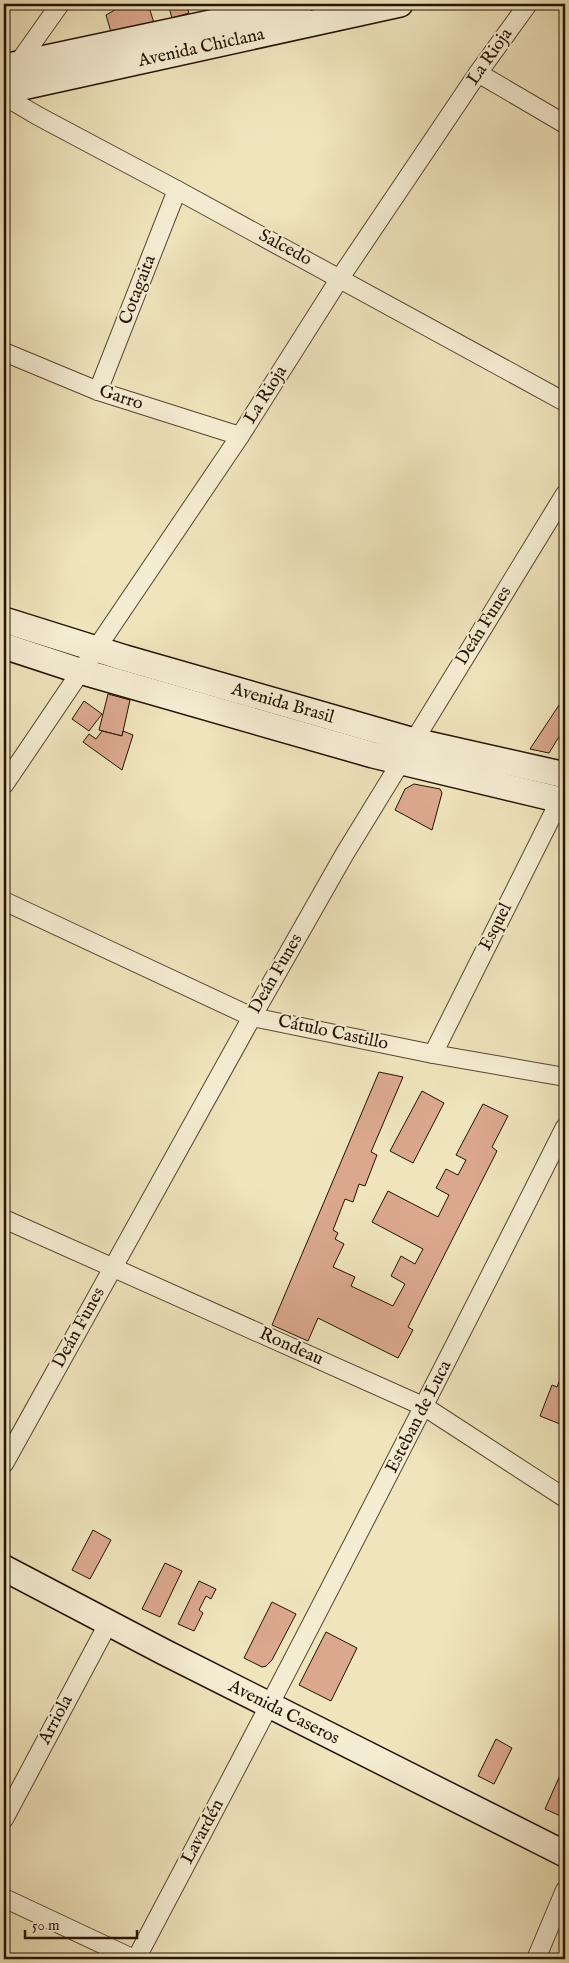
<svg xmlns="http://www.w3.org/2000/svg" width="569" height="1963" viewBox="0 0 569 1963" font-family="'IM FELL English',serif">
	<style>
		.building { fill: #dba88e; stroke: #241200 }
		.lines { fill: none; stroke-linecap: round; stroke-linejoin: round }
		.minor-casing { stroke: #57462f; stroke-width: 20 }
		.secondary-casing { stroke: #241200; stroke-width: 28 }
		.minor { stroke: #f5edd3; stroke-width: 18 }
		.secondary { stroke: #f5edd3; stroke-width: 25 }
		.labels { text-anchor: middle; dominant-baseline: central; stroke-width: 4; stroke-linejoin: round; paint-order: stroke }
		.street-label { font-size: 18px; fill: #241200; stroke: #f5edd3 }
	</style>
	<rect width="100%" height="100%" fill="#efe4bc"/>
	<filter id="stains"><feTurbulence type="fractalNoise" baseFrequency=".004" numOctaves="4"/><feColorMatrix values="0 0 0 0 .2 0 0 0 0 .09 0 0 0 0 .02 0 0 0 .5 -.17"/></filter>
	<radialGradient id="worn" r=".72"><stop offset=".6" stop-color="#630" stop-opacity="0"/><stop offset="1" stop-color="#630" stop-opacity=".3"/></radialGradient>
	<!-- building -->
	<g class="building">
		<polygon points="125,4 148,4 154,23 111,32 106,15"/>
		<polygon points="168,4 186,4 189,13 172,18"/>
		<polygon points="108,694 130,700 122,736 99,730"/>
		<polygon points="565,696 565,727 549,753 530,749"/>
		<polygon points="84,701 102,714 89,731 72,719"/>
		<polygon points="102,731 122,736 123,731 133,735 122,770 83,742 89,734 96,739"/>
		<polygon points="414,784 440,789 442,793 432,830 395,810 405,789"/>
		<polygon points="379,1072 403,1077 371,1152 377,1155 365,1186 359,1184 353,1202 345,1199 333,1230 338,1233 335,1239 344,1244 333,1267 355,1277 351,1286 393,1306 405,1284 391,1276 401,1256 415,1264 423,1249 372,1222 388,1191 438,1217 449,1195 436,1188 446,1169 458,1175 466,1160 456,1155 483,1104 508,1116 492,1147 497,1151 408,1327 413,1330 398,1358 318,1318 308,1341 272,1325"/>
		<polygon points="422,1091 444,1103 413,1163 390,1151"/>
		<polygon points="565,1367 565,1426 540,1416 552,1385 557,1387"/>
		<polygon points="93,1530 111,1540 90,1579 72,1570"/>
		<polygon points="165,1563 182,1571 160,1617 142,1609"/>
		<polygon points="199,1581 216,1589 211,1599 206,1596 199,1610 203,1613 194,1631 178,1624"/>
		<polygon points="272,1602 296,1614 272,1660 266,1666 262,1667 244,1658"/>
		<polygon points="326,1632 357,1648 331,1701 299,1685"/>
		<polygon points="496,1739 512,1748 494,1784 478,1776"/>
		<polygon points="565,1764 565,1818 545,1809"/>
	</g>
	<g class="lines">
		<!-- minor casing -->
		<g class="minor-casing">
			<g id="minor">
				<polyline points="14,69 60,4"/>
				<polyline points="478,73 565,124"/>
				<polyline points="4,96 38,116 177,190 565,402"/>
				<polyline points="4,352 98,391 240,436"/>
				<polyline points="98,391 177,190"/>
				<polyline points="4,785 240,436 340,278 478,73 528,4"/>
				<polyline points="4,901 252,1017 433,1054 565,1077"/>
				<polyline points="433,1054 560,800"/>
				<polyline points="4,1219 425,1407 565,1498"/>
				<polyline points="4,1464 252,1017 344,855 565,494"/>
				<polyline points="4,1819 109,1622"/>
				<polyline points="4,1898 134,1959"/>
				<path d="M136,1959C282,1683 425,1406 565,1127"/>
				<polyline points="536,1959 565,1890"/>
			</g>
		</g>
		<!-- secondary casing -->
		<g class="secondary-casing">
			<g id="secondary">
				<polyline points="4,67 300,4"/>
				<path id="s1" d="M4,91L400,4"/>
				<path id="s2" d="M4,620L125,658L414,741L565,775"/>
				<polyline points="4,646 80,671 373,755 565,801"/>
				<path id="s3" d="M4,1568L164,1652L565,1854"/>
			</g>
		</g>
		<!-- minor -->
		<use href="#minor" class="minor"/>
		<!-- secondary -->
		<use href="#secondary" class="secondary"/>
	</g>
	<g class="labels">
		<!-- street labels -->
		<g class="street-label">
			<text stroke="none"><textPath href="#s1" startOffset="202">Avenida Chiclana</textPath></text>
			<text transform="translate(490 57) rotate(-55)">La Rioja</text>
			<text transform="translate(285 248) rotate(28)">Salcedo</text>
			<text transform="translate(138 290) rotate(-69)">Cotagaita</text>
			<text transform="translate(266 395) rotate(-58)">La Rioja</text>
			<text transform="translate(121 398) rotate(18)">Garro</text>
			<text transform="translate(484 626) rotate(-58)">Deán Funes</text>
			<text stroke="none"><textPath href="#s2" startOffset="291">Avenida Brasil</textPath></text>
			<text transform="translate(496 927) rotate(-63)">Esquel</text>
			<text transform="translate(276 974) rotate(-60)">Deán Funes</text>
			<text transform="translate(333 1033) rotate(12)">Cátulo Castillo</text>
			<text transform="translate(79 1328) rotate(-61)">Deán Funes</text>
			<text transform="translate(291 1347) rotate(24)">Rondeau</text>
			<text transform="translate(419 1417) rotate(-63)">Esteban de Luca</text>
			<text stroke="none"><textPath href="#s3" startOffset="315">Avenida Caseros</textPath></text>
			<text transform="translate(56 1720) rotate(-62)">Arriola</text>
			<text transform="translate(203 1832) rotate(-62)">Lavardén</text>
		</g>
	</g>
	<!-- margin -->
	<rect width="569" height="1963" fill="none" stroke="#efe4bc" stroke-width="20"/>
	<rect x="5" y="5" width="559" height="1953" fill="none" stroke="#241200" stroke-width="2.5"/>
	<rect x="10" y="10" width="549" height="1943" fill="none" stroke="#241200"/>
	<!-- scale -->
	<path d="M25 1930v8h112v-8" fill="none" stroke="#241200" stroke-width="2.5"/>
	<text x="32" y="1930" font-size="15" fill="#241200" stroke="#f5edd3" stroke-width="4" paint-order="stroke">50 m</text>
	<rect width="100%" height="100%" filter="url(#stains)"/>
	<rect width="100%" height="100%" fill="url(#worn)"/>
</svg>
